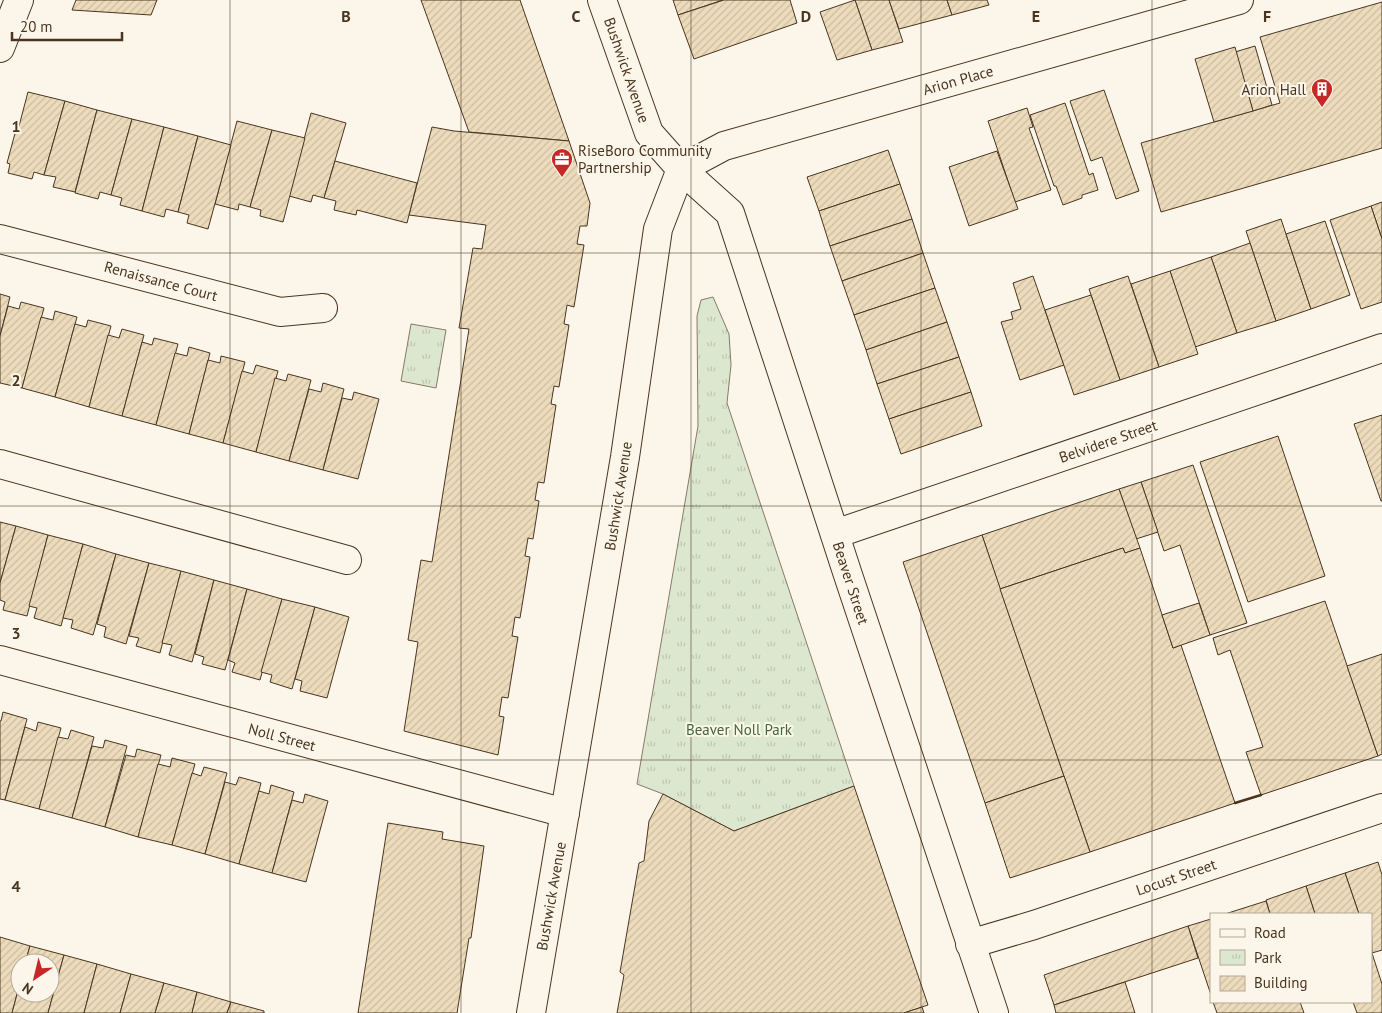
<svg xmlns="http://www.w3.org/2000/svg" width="1382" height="1013" viewBox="0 0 1382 1013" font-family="'PT Sans',sans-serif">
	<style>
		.park { fill: url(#park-tufts); stroke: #887966 }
		.building { fill: url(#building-hatch); stroke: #4a3520 }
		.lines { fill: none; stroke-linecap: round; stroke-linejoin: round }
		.minor-casing { stroke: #4a3520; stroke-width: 30 }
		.major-casing { stroke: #4a3520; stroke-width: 30 }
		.minor { stroke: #fbf6e9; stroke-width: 28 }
		.major { stroke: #fbf6e9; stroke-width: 28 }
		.wall { stroke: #4a3520; stroke-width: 2.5 }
		.grid { fill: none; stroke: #4a3520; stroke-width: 1; stroke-opacity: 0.55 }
		.labels { text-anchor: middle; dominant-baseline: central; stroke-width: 4; stroke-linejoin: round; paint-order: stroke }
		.street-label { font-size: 15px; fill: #4a3520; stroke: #fbf6e9 }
		.poi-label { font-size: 15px; fill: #4a3520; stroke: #fbf6e9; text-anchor: end }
		.park-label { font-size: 15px; fill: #436837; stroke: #fbf6e9 }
		.grid-label { font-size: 16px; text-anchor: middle; font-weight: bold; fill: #4a3520; stroke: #fbf6e9; stroke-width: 4; stroke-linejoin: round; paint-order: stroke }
	</style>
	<defs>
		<pattern id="park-tufts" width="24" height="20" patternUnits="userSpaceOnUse" patternTransform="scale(1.25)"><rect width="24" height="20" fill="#dce7d0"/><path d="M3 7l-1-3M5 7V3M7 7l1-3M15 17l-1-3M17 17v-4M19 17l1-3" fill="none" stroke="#bec7b2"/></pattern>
		<pattern id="building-hatch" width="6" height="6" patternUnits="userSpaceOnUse" patternTransform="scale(1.25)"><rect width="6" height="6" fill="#ecdcbc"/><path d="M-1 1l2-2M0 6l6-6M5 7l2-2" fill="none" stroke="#ccbda1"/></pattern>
	</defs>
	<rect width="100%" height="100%" fill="#fbf6e9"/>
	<!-- park -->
	<g class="park">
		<polygon points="713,297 729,334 731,365 727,403 854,786 734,831 663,794 637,784 698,426 697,316 701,300"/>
		<polygon points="411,324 446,330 436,388 401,381"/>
	</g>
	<!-- building -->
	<g class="building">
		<polygon points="76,0 157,0 151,15 72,10"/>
		<polygon points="421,0 520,0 569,141 469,132"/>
		<polygon points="673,0 723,0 678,15"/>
		<polygon points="724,0 790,0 797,23 694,59 678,15"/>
		<polygon points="855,0 889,0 903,42 872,50"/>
		<polygon points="855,0 872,50 837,60 820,12"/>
		<polygon points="889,0 947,0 952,15 899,29"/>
		<polygon points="947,0 987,0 989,5 952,15"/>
		<polygon points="1382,2 1382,148 1161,212 1141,143 1280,103 1260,37"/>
		<polygon points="1255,46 1272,105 1253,111 1235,52"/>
		<polygon points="1235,47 1253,111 1214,122 1195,59"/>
		<polygon points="1104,90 1139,191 1116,199 1102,157 1091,161 1070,101"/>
		<polygon points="28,92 65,101 44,175 34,172 32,179 8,173 10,164 7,163 17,126 19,126"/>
		<polygon points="65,101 97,110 75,192 53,187 56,177 44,175"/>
		<polygon points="1065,103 1089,175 1093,173 1098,190 1082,195 1082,198 1063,205 1056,186 1054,186 1030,115"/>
		<polygon points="1027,108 1033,127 1029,128 1051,190 1015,202 988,121"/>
		<polygon points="97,110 132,119 111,195 100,192 98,199 75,193"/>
		<polygon points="311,113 346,123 324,198 313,195 311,202 289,196"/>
		<polygon points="132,119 164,127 142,211 120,205 122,198 111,195"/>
		<polygon points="237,121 272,130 250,207 239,204 238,210 215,204"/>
		<polygon points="164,127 198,136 178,212 166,209 164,217 142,211"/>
		<polygon points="432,127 454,131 569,141 590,203 587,226 580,226 577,244 584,245 574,307 567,305 564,324 569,325 559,387 554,386 551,404 556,405 544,483 538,482 535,500 539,501 533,539 528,538 525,556 530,557 520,618 515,617 512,636 518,637 508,698 502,697 499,716 504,717 498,755 404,731 418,642 408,640 421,560 432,562 469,329 459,328 473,248 482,249 486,225 409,215"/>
		<polygon points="272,130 305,138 283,222 260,216 261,210 250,207"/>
		<polygon points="198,136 231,145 208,229 187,223 189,215 178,212"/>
		<polygon points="888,150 900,184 819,211 807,177"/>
		<polygon points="997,151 1018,209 969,226 949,167"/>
		<polygon points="335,161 417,183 407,223 357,210 356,215 334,210 336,201 324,198"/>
		<polygon points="900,184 912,219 830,246 819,211"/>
		<polygon points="1382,202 1382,239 1371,206"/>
		<polygon points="1371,206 1382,239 1382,302 1361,309 1330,220"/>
		<polygon points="912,219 923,253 842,281 830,246"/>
		<polygon points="1281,219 1311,309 1276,321 1246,231"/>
		<polygon points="1325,221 1350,295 1311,309 1286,234"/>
		<polygon points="1250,243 1276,321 1237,333 1211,257"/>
		<polygon points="923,253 935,288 854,315 842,281"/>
		<polygon points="1211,257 1237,333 1195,347 1170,271"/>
		<polygon points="1170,271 1198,354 1159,367 1131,284"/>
		<polygon points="1033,276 1064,365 1020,380 1001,322 1013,319 1011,312 1021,309 1013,283"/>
		<polygon points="1128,276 1159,367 1120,380 1089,289"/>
		<polygon points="935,288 947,322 866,350 854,315"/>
		<polygon points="0,294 10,297 0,336"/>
		<polygon points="1091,295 1120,380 1074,395 1045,310"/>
		<polygon points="21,302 44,308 22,388 0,383 0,336 8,306 19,309"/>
		<polygon points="55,311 77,317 55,397 22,388 41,317 53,320"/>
		<polygon points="88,320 111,326 89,407 55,397 75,324 86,327"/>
		<polygon points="947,322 959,357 877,384 866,350"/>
		<polygon points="122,329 144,335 122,416 89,407 108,335 119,338"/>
		<polygon points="154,338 178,344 156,425 122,416 142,342 152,345"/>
		<polygon points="189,347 210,353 189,434 156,425 175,353 187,356"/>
		<polygon points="221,356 245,362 223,443 189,434 208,360 220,363"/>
		<polygon points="959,357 971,392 889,419 877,384"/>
		<polygon points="256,365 278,371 256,452 223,443 242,371 253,374"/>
		<polygon points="288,374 311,380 289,461 256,452 275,378 286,381"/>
		<polygon points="323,383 344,389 323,470 289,461 309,389 321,392"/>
		<polygon points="354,392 379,399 358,479 323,470 342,398 352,400"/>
		<polygon points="971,392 982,426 901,454 889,419"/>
		<polygon points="1382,415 1382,501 1381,501 1354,424"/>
		<polygon points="1278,436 1325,576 1248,602 1200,462"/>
		<polygon points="1193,465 1247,623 1210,635 1180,545 1164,551 1141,482"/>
		<polygon points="1141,482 1158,532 1136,539 1119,489"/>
		<polygon points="1119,489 1140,548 1125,553 1123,548 1000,589 982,535"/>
		<polygon points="0,522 16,526 0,583"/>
		<polygon points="16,526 48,535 27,616 3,610 5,602 0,600 0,583"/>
		<polygon points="48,535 83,544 61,626 34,618 37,608 29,606"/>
		<polygon points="982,535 1064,776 985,803 903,562"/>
		<polygon points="83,544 116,554 93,635 71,628 73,620 63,618"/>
		<polygon points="1123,548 1125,553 1140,548 1173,648 1181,645 1235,803 1090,852 1000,589"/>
		<polygon points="116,554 149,563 126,644 104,637 106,627 97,624"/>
		<polygon points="149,563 181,571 160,653 136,646 139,638 129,636"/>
		<polygon points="181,571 214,580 192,662 169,655 172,645 162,643"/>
		<polygon points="214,580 247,589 225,670 202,664 204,657 195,654"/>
		<polygon points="247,589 282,599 260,680 232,672 235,663 228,660"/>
		<polygon points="282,599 315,607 292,689 270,682 272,675 261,672"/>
		<polygon points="1325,601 1378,756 1261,795 1246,752 1263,747 1230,650 1218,655 1213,638"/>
		<polygon points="1199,603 1210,635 1173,648 1162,615"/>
		<polygon points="315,607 349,617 327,698 300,691 302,681 295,679"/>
		<polygon points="1382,654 1382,754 1378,756 1347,666"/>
		<polygon points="3,712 27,719 5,800 0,799 0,721 1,721"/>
		<polygon points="38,722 61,728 39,809 5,800 25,727 36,731"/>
		<polygon points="71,730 94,737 72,818 39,809 58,737 68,739"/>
		<polygon points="105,740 127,746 105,827 72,818 92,746 103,748"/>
		<polygon points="137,749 161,755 138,837 105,827 126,755 135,757"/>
		<polygon points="172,758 195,764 172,845 138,837 158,764 170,767"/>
		<polygon points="204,767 227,773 205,854 172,845 192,773 201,776"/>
		<polygon points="1064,776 1090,852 1010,878 985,803"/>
		<polygon points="239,777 261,783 239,864 205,854 225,782 236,785"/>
		<polygon points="271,785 294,792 272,873 239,864 259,791 269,794"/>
		<polygon points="854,786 928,1005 904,1013 617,1013 624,975 620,972 639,863 644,861 649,821 663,794 734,831"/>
		<polygon points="305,794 328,801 306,882 272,873 292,800 303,803"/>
		<polygon points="388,823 443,832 442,839 484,846 471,938 469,938 457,1013 358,1013"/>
		<polygon points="1378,862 1382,875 1382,950 1372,953 1371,914 1359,914 1345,873"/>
		<polygon points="1345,873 1359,914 1315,914 1306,886"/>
		<polygon points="1306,886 1315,914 1270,914 1266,900"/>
		<polygon points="1266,901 1270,914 1225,914"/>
		<polygon points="1211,919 1211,995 1188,926"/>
		<polygon points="1188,926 1198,958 1054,1005 1044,975"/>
		<polygon points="0,937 30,946 25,963 20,963 20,983 12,1013 0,1013"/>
		<polygon points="30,946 64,955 48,1013 12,1013 20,983 20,993 50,993 50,963 25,963"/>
		<polygon points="1371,950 1382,984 1382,1013 1357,1013 1353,1002 1371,1002"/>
		<polygon points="64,955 97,964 84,1013 48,1013"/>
		<polygon points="97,964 131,974 120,1013 84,1013"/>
		<polygon points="131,974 164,983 155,1013 120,1013"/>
		<polygon points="1125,982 1135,1013 1056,1013 1054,1005"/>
		<polygon points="164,983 197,992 192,1013 155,1013"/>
		<polygon points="197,992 231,1002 227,1013 192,1013"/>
		<polygon points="231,1002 264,1011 264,1013 227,1013"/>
		<polygon points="1213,1002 1300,1002 1304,1013 1217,1013"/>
		<polygon points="922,1007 924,1013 904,1013"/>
	</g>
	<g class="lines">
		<!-- minor casing -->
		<g class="minor-casing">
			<g id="minor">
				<polyline points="0,48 19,0"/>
				<polyline points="0,239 280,312 323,308"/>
				<polyline points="0,464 347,560"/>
				<polyline points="835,534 1382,348"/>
				<polyline points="0,660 565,813"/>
				<polyline points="970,944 1034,925 1382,808"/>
				<polyline points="994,1013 848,575 730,213 681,169 724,146 1239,0"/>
			</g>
		</g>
		<!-- major casing -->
		<g class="major-casing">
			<polyline id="major" points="531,1013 625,457 658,229 681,169 649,133 602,0"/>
		</g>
		<!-- minor -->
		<use href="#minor" class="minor"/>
		<!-- major -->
		<use href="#major" class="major"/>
		<!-- wall -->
		<polyline class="wall" points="1235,803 1261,795"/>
	</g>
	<!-- grid -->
	<path class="grid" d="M230,0V1013M461,0V1013M691,0V1013M921,0V1013M1152,0V1013M0,253H1382M0,506H1382M0,760H1382"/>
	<!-- icons -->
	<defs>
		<g id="building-pin" transform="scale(1.125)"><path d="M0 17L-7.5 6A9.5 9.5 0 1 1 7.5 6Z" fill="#c62828" stroke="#fbf6e9"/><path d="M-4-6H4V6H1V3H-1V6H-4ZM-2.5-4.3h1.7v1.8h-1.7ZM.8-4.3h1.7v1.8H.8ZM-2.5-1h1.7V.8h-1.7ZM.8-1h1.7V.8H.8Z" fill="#fff"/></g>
		<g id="office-pin" transform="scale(1.125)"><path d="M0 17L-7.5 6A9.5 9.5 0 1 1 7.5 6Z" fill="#c62828" stroke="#fbf6e9"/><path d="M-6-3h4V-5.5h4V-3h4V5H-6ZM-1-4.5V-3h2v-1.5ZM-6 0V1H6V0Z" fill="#fff"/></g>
	</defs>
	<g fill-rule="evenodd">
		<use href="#building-pin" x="1322" y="89"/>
		<use href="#office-pin" x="562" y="159"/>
	</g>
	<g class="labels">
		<!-- street labels -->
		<g class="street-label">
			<text transform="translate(627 70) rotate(71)">Bushwick Avenue</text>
			<text transform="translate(958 80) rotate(-16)">Arion Place</text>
			<text transform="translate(161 281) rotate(15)">Renaissance Court</text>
			<text transform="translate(1108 441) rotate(-19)">Belvidere Street</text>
			<text transform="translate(618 496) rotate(-81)">Bushwick Avenue</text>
			<text transform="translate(851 583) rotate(72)">Beaver Street</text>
			<text transform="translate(282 737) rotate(15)">Noll Street</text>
			<text transform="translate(1176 877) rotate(-19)">Locust Street</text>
			<text transform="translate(551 896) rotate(-80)">Bushwick Avenue</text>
		</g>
		<!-- poi labels -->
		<g class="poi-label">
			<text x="1306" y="89">Arion Hall</text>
			<text x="578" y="150" text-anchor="start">RiseBoro Community<tspan x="578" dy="17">Partnership</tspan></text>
		</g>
		<!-- park labels -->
		<g class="park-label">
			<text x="739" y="729">Beaver Noll Park</text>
		</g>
	</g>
	<g class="grid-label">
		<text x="346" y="22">B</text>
		<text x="576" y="22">C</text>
		<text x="806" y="22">D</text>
		<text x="1036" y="22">E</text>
		<text x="1267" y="22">F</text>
		<text x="16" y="132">1</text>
		<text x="16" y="386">2</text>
		<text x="16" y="639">3</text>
		<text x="16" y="892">4</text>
	</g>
	<!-- legend -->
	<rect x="1210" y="913" width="162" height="90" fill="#fbf6e9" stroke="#b4a999"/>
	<rect x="1220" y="929" width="25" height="8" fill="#fbf6e9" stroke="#b4a999"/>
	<text x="1254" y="938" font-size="15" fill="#4a3520">Road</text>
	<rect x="1220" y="950" width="25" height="15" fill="url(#park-tufts)" stroke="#b4a999"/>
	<text x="1254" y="963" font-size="15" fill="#4a3520">Park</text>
	<rect x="1220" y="976" width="25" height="15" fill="url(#building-hatch)" stroke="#b4a999"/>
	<text x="1254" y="988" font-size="15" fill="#4a3520">Building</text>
	<!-- north arrow -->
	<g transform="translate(35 978) rotate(215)"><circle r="24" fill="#fbf6e9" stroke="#b4a999"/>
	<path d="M0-4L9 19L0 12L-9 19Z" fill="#c62828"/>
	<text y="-8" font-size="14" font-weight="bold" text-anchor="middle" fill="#4a3520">N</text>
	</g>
	<!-- scale -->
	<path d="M12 32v8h110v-8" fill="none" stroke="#4a3520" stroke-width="2.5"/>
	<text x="20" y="32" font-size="15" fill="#4a3520" stroke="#fbf6e9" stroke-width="4" paint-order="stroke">20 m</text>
</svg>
